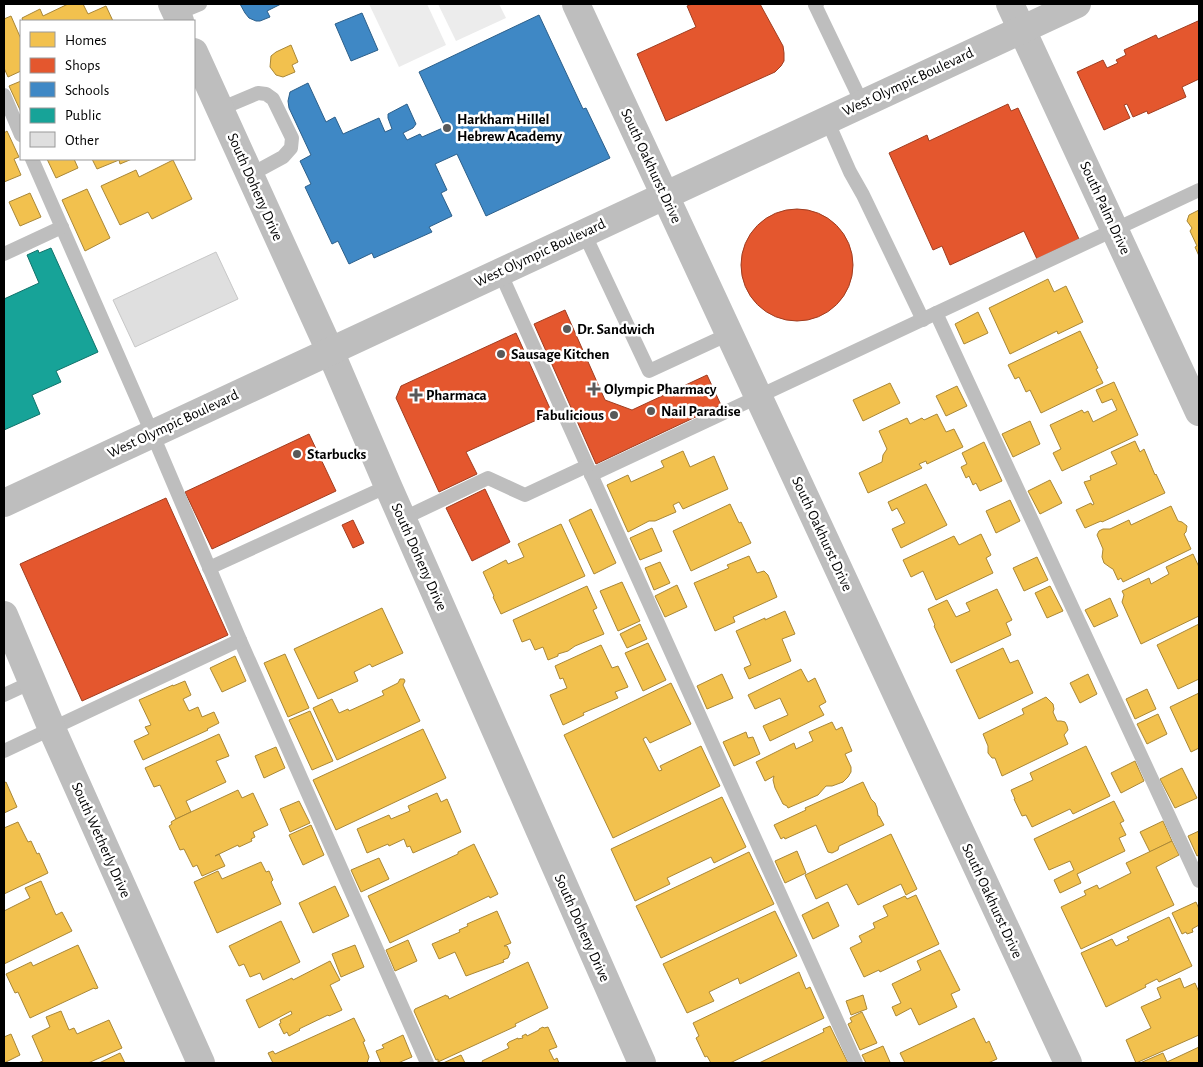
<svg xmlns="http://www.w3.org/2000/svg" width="1203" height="1067" viewBox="0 0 1203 1067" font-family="'Alegreya Sans',sans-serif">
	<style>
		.green { fill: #ececec }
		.homes { fill: #f2c14e; stroke: #a98737 }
		.shops { fill: #e4572e; stroke: #a03d20 }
		.schools { fill: #3f88c5; stroke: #2c5f8a }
		.public { fill: #17a398; stroke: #10726a }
		.building { fill: #dfdfdf; stroke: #c7c7c7 }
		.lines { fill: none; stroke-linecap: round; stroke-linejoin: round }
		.service { stroke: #bebebe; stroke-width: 14 }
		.minor { stroke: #bebebe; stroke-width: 28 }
		.tertiary { stroke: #bebebe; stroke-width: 28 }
		.primary { stroke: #bebebe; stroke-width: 28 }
		.poi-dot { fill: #595959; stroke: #fff; stroke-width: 2 }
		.labels { text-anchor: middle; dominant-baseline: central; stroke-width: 5; stroke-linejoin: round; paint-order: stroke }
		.street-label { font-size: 15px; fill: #000; stroke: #fff }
		.poi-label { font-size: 15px; font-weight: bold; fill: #000; stroke: #fff; text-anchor: start }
	</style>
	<rect width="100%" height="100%" fill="#fff"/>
	<!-- green -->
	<g class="green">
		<polygon points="369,4 427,4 446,45 399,67"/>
		<polygon points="438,4 499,4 506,18 456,41"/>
	</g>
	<!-- homes -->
	<g class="homes">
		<polygon points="68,4 83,4 88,14 106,6 113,21 23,21 22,18 40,9 43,16"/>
		<polygon points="11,16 21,39 21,71 8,77 4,68 4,19"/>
		<polygon points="291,45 298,62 292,65 295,72 283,77 276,75 270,67 271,56 276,52"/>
		<polygon points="21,81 21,112 9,86"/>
		<polygon points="7,131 19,157 14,159 21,175 4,182 4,133"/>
		<polygon points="47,159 74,159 78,168 56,178"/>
		<polygon points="92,159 132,159 120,164 119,160 97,169"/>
		<polygon points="173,160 192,199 152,219 148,212 120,225 101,186 136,170 139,177"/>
		<polygon points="87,189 110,238 85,251 62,200"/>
		<polygon points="30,193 41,217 20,226 9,202"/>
		<polygon points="1199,210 1199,256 1195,247 1197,246 1190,231 1192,228 1187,221 1189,215"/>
		<polygon points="1048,279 1054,292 1066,286 1083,322 1058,334 1057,331 1010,354 989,308"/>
		<polygon points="978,312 988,333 964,344 955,324"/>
		<polygon points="1080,331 1098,368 1096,369 1103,383 1041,413 1030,390 1026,392 1019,377 1015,379 1008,365"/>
		<polygon points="1114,382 1138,435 1062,471 1053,453 1061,449 1050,425 1082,410 1084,413 1088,411 1093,422 1117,410 1112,399 1102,403 1096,390"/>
		<polygon points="890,383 900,403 863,421 853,400"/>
		<polygon points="957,386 967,406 946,416 936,396"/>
		<polygon points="937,414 946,432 954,429 963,447 927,464 926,461 919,464 922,468 868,493 859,473 882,462 883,455 887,449 879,431 907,418 910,424 922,418 924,420"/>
		<polygon points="1030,421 1040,444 1013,457 1002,434"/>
		<polygon points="1135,441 1140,452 1144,449 1155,475 1156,474 1165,493 1102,522 1101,521 1085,528 1076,510 1091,503 1092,505 1094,504 1084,482 1091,480 1090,476 1117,464 1111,452"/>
		<polygon points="984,442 1002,481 980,491 976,483 973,485 969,476 966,478 961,467 967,464 962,453"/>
		<polygon points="683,451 690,467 714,456 728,489 683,509 679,502 673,505 676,512 655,521 649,521 628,532 607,485 628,475 631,482 664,467 661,461"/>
		<polygon points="1050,480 1062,503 1040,514 1028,491"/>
		<polygon points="926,484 947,525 901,548 892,529 905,523 897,508 892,511 888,502"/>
		<polygon points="1010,500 1020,521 996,533 986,511"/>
		<polygon points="730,504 739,523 741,522 751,543 691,571 673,531"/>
		<polygon points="1171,506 1178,521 1182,522 1187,526 1186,532 1184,534 1191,549 1123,582 1121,578 1118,580 1113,569 1111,568 1104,563 1102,557 1103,549 1097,535 1099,531 1103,529 1110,529 1129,520 1131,525"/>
		<polygon points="591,509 616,563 594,574 569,520"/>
		<polygon points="561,524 585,576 501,614 493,597 494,596 483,572 506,560 508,564 524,557 518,544"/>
		<polygon points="652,528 662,551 640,560 630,538"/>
		<polygon points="981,534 991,555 986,558 993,573 936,600 923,571 911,577 903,560 954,536 959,545"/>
		<polygon points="1193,554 1199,567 1199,616 1141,644 1122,602 1124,595 1122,591 1149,578 1151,584 1169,574 1166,567"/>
		<polygon points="749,556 757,573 764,571 768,575 777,597 733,617 735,622 715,631 694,583 729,568 727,565"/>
		<polygon points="1037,557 1048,580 1024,591 1013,568"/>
		<polygon points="660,562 670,583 654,590 645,568"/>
		<polygon points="622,582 640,621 618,631 600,591"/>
		<polygon points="677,585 687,607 665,617 655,596"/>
		<polygon points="587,586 597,608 593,610 604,634 575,646 568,651 558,654 558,656 548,660 543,647 535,650 530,639 522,642 513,620"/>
		<polygon points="1050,586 1063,611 1047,618 1035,593"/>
		<polygon points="997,589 1012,620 1006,623 1011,635 951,663 934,626 935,625 928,609 947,600 956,617 970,611 966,603"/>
		<polygon points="1110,598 1118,616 1094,627 1085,610"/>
		<polygon points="382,608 403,653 372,667 370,664 354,672 358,681 318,699 294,649"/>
		<polygon points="785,611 795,634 782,639 791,661 749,679 744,668 751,665 736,631 765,618 765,620"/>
		<polygon points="640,624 647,639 627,648 620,634"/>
		<polygon points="1199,624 1199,679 1178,689 1157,645"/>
		<polygon points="648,643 666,680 643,691 625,653"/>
		<polygon points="601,645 612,668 618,666 628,687 615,692 618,698 583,713 584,715 563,725 550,695 567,688 563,678 560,679 555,666"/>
		<polygon points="1003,648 1010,663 1018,660 1033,693 979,719 956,670"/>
		<polygon points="285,654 309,708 288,717 264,663"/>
		<polygon points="235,656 246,681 222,692 210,668"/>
		<polygon points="801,669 808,682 815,678 826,702 819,706 824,715 770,741 763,726 788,715 780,698 755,709 748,695"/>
		<polygon points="722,674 733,698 707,709 697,686"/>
		<polygon points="1088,674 1097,694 1080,703 1070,683"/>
		<polygon points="400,679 404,679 405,681 403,685 420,721 337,760 313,708 332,699 339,713 348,709 349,711 384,695 382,691 398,683"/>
		<polygon points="185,681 191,695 183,699 189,711 198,707 202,717 214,712 219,723 207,729 208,730 143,760 134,741 149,734 145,727 151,725 139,700 173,685 173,686"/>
		<polygon points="671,683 691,724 650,743 646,737 643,739 659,771 662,770 660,766 701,746 720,786 613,838 564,735"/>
		<polygon points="1147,689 1156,709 1135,719 1126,699"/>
		<polygon points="1199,693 1199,748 1191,752 1170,707"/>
		<polygon points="1046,697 1053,704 1054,709 1053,712 1057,721 1061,721 1065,722 1067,726 1068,730 1064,735 1068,744 1002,776 995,758 992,758 988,753 988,746 983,734 1024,714 1022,709"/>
		<polygon points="310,711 333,761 312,770 289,720"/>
		<polygon points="1158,714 1167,734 1147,744 1137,724"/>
		<polygon points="832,722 836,730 842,727 852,751 845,754 851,767 851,772 848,777 843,782 832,786 826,786 818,795 788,808 787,806 783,804 775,788 773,780 774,776 765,781 756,762 794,743 796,749 813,741 809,732"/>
		<polygon points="423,729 446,778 336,830 313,780"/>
		<polygon points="746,732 748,738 753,737 760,754 734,766 723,742"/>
		<polygon points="219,734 229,756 216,761 226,782 186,801 191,812 176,819 160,785 154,787 145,768"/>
		<polygon points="1086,746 1110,796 1073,814 1070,809 1032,827 1026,815 1022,816 1014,799 1015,799 1011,790 1033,780 1030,773"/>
		<polygon points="276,747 285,768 264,778 255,756"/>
		<polygon points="1135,761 1144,781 1121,793 1111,773"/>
		<polygon points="1182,768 1197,798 1175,808 1160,779"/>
		<polygon points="6,782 17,807 4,813 4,783"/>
		<polygon points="863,782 871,799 875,803 877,808 878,816 879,816 884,825 839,846 838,850 832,853 828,852 816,825 785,839 784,837 781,839 774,825 806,810 805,808"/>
		<polygon points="238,790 242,798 253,793 268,825 253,832 255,837 251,839 252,841 239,847 238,845 215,856 219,854 225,866 202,876 197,865 193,867 184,849 180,850 169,826 172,824 171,822 176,819"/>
		<polygon points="437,793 441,802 447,799 461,832 413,853 410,846 407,847 404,839 389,846 388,844 367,853 357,829 389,815 391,819 410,811 408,806"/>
		<polygon points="722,797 746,847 714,863 711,857 667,878 670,884 635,901 611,849"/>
		<polygon points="299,801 310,823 290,832 280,809"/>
		<polygon points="1114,801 1124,821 1120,823 1126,835 1119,838 1125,851 1077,874 1081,883 1060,893 1054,880 1074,870 1070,861 1049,870 1034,839"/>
		<polygon points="1163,821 1172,841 1150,852 1140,832"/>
		<polygon points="18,822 28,842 31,841 37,854 39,853 48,873 4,894 4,828"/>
		<polygon points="311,825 324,855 303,865 289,835"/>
		<polygon points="1199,831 1199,855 1197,856 1188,836"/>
		<polygon points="891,834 917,889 906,895 901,884 858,905 847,884 816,899 805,875"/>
		<polygon points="1172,841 1179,855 1156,867 1174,905 1081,949 1061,907 1086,895 1084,891 1097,885 1099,889 1131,873 1126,863"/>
		<polygon points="474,844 498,894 490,898 489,896 390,943 368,896 458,854 458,852"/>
		<polygon points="797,851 806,873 785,883 775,861"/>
		<polygon points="749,852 774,904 661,958 636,906"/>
		<polygon points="379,858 389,879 361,892 351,870"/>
		<polygon points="261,862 266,872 269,871 273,880 271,882 281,904 217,933 194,882 218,871 222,879"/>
		<polygon points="41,881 56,915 62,912 72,931 4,964 4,911 30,898 25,888"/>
		<polygon points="335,886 349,916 313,933 299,903"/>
		<polygon points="916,895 939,944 880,972 879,970 864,977 850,948 862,942 859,936 875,928 873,923 888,916 883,906 905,896 907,899"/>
		<polygon points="828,902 839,926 813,939 802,915"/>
		<polygon points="1196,902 1199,909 1199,925 1192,929 1193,932 1187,934 1186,932 1182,934 1172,913"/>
		<polygon points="497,911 511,943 504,946 507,946 510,953 508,958 503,960 504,962 466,976 455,952 439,959 432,944 460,932 459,930 468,926 467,924"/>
		<polygon points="775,911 797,956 740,984 738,978 709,992 714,1001 687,1013 663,964"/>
		<polygon points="1169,917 1192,966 1159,982 1157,979 1145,985 1146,987 1106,1007 1081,953 1112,939 1116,946 1129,940 1127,937"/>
		<polygon points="281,921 300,962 263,980 260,973 250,977 244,964 239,966 229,946"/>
		<polygon points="408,940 417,961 395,971 386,950"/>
		<polygon points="78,945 98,988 95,989 94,988 30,1018 18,992 15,993 6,974 31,962 33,966"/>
		<polygon points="355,945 364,967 341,977 332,954"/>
		<polygon points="940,950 960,990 951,994 957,1007 919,1025 911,1008 896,1016 892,1007 901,1003 892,984 921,970 917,961"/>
		<polygon points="330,961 340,980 330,985 342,1010 329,1016 328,1015 299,1029 300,1030 289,1036 287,1032 284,1034 279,1024 281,1023 280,1020 292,1014 291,1011 259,1028 246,1000 292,978 293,980"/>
		<polygon points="528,962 548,1008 515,1024 516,1026 514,1027 438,1062 438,1059 436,1060 414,1011 415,1009 446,995 446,996 448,996 449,999"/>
		<polygon points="799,972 806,989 810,987 824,1018 730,1063 711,1063 707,1056 705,1057 696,1038 699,1036 693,1023"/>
		<polygon points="1180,978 1184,988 1195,983 1199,992 1199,1035 1136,1063 1126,1040 1151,1028 1141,1007 1161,998 1157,988"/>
		<polygon points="863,995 867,1009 851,1015 846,1001"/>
		<polygon points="61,1011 69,1030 74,1028 77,1034 109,1020 122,1048 88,1063 38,1063 43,1061 32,1036 50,1027 46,1017"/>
		<polygon points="862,1012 877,1043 860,1050 848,1024 852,1022 850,1018"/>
		<polygon points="354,1018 365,1041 363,1042 369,1057 367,1063 273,1063 268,1053 273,1051 275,1054"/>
		<polygon points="974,1018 986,1043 989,1041 997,1059 988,1063 905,1063 900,1053"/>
		<polygon points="830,1026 848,1063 759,1063 824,1032 823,1029"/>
		<polygon points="543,1027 544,1028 548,1027 557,1047 549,1050 554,1060 557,1058 559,1063 483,1063 482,1061 509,1048 507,1044 509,1042 518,1038 518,1039 523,1038 522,1036 526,1034 527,1036 539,1030 539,1029"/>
		<polygon points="11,1034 20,1055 4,1063 4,1037"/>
		<polygon points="403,1035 412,1057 398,1063 381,1063 376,1051 384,1048 382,1045"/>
		<polygon points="883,1046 890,1062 888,1063 866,1063 862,1055"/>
		<polygon points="1199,1047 1199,1063 1140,1063 1163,1053 1167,1062"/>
		<polygon points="120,1053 125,1063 99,1063"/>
		<polygon points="461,1055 465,1063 443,1063"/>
	</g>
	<!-- shops -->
	<g class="shops">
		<polygon points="692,4 760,4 783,46 784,53 784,61 781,66 775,72 666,121 637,54 696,27 687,6"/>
		<polygon points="1198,21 1199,23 1199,79 1182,87 1186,97 1148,114 1147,111 1133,117 1127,104 1124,105 1130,118 1104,130 1077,72 1103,60 1107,68 1118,63 1116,60 1126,55 1124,50 1156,35 1158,39"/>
		<polygon points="1008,104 1011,111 1018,108 1079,239 1037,259 1024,231 950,265 942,246 933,250 889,153 927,135 929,141"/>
		<circle cx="797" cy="265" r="56"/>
		<polygon points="565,310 605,400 632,410 707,375 721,405 596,464 534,324"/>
		<polygon points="516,333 552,413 466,452 477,474 439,492 396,398 401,386"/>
		<polygon points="309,434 336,491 212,549 185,492"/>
		<polygon points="485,489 510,542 472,561 446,508"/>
		<polygon points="166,498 228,635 82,701 20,564"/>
		<polygon points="353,520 364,543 353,548 342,525"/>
	</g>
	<!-- schools -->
	<g class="schools">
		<polygon points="240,4 281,4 267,11 270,17 260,21 256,21 249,18 245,13"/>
		<polygon points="362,13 378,50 351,61 335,24"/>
		<polygon points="539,15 583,109 586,108 610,158 486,216 457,154 435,164 447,190 441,193 452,216 429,227 432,232 374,258 372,253 349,264 338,241 332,244 305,187 311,184 300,161 311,155 289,108 288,101 290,92 308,83 326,122 335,117 343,134 379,118 385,132 392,129 388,118 388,114 407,104 416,124 413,128 403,133 407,140 420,134 422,137 445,127 419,72"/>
	</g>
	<!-- public -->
	<polygon class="public" points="51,248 98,352 56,371 61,382 32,395 40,414 4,430 4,299 39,283 27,255 38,250 39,253"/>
	<!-- building -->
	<polygon class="building" points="216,252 238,299 135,347 113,300"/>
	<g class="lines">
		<!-- service -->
		<g class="service">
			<polyline points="817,4 815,5 862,103"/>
			<polyline points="176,14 200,4"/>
			<polyline points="4,95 21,135"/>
			<polyline points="220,109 258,93 266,94 273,99 292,138 291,148 283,157 250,175"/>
			<polyline points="827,120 850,172 863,195 923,320"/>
			<polyline points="32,159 152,433 240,640 427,1063"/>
			<polyline points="584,233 649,371 729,334"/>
			<polyline points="4,254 62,227"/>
			<polyline points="500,272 856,1063"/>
			<polyline points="936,313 1199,881"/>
			<polyline points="591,475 1199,190"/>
			<polyline points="402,519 488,478 525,495 587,466"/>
			<polyline points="209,568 388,486"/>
			<polyline points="4,695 32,682"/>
			<polyline points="4,751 240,640"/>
		</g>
		<!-- minor -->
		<g class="minor">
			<polyline points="576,4 1068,1063"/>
			<polyline points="1010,4 1199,412"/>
			<polyline points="4,615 52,729 201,1063"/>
		</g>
		<!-- tertiary -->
		<g class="tertiary">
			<polyline points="172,4 180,21"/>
			<polyline points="194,52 330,351 388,486 642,1063"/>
		</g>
		<!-- primary -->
		<polyline class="primary" points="4,503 1077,4"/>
	</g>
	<!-- markers -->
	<g class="poi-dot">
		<circle cx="447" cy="128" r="5"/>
		<circle cx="567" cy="329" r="5"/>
		<circle cx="501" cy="354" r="5"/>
		<path d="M591.5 381.5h5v5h5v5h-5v5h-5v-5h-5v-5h5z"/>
		<path d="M413.5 387.5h5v5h5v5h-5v5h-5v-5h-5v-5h5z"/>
		<circle cx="651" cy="411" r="5"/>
		<circle cx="614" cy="415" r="5"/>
		<circle cx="297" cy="454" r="5"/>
	</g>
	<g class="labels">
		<!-- street labels -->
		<g class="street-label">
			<text transform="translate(908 82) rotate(-25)">West Olympic Boulevard</text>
			<text transform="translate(651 166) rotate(65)">South Oakhurst Drive</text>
			<text transform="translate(255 187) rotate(66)">South Doheny Drive</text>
			<text transform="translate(1105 208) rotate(65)">South Palm Drive</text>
			<text transform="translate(540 253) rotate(-25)">West Olympic Boulevard</text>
			<text transform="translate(173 424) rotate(-25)">West Olympic Boulevard</text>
			<text transform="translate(822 534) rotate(65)">South Oakhurst Drive</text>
			<text transform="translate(419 557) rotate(66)">South Doheny Drive</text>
			<text transform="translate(101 840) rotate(66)">South Wetherly Drive</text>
			<text transform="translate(992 901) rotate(65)">South Oakhurst Drive</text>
			<text transform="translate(582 928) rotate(66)">South Doheny Drive</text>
		</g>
		<!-- poi labels -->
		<g class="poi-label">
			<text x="457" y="119">Harkham Hillel<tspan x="457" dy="17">Hebrew Academy</tspan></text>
			<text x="577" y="329">Dr. Sandwich</text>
			<text x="511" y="354">Sausage Kitchen</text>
			<text x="604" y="389">Olympic Pharmacy</text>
			<text x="426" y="395">Pharmaca</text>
			<text x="661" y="411">Nail Paradise</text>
			<text x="604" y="415" text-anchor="end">Fabulicious</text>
			<text x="307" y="454">Starbucks</text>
		</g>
	</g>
	<!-- border -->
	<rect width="1203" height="1067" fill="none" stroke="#000000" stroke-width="10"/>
	<!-- legend -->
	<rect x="20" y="20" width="175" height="140" fill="#ffffff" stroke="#999999"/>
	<rect x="30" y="32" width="25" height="15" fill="#f2c14e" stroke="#999999"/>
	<text x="65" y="45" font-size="15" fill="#000000">Homes</text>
	<rect x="30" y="58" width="25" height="15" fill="#e4572e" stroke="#999999"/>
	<text x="65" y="70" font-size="15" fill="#000000">Shops</text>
	<rect x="30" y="82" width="25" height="15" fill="#3f88c5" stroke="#999999"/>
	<text x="65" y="95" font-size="15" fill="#000000">Schools</text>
	<rect x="30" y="108" width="25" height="15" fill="#17a398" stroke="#999999"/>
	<text x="65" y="120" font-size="15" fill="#000000">Public</text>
	<rect x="30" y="132" width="25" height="15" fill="#dfdfdf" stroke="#999999"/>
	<text x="65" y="145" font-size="15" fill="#000000">Other</text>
</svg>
